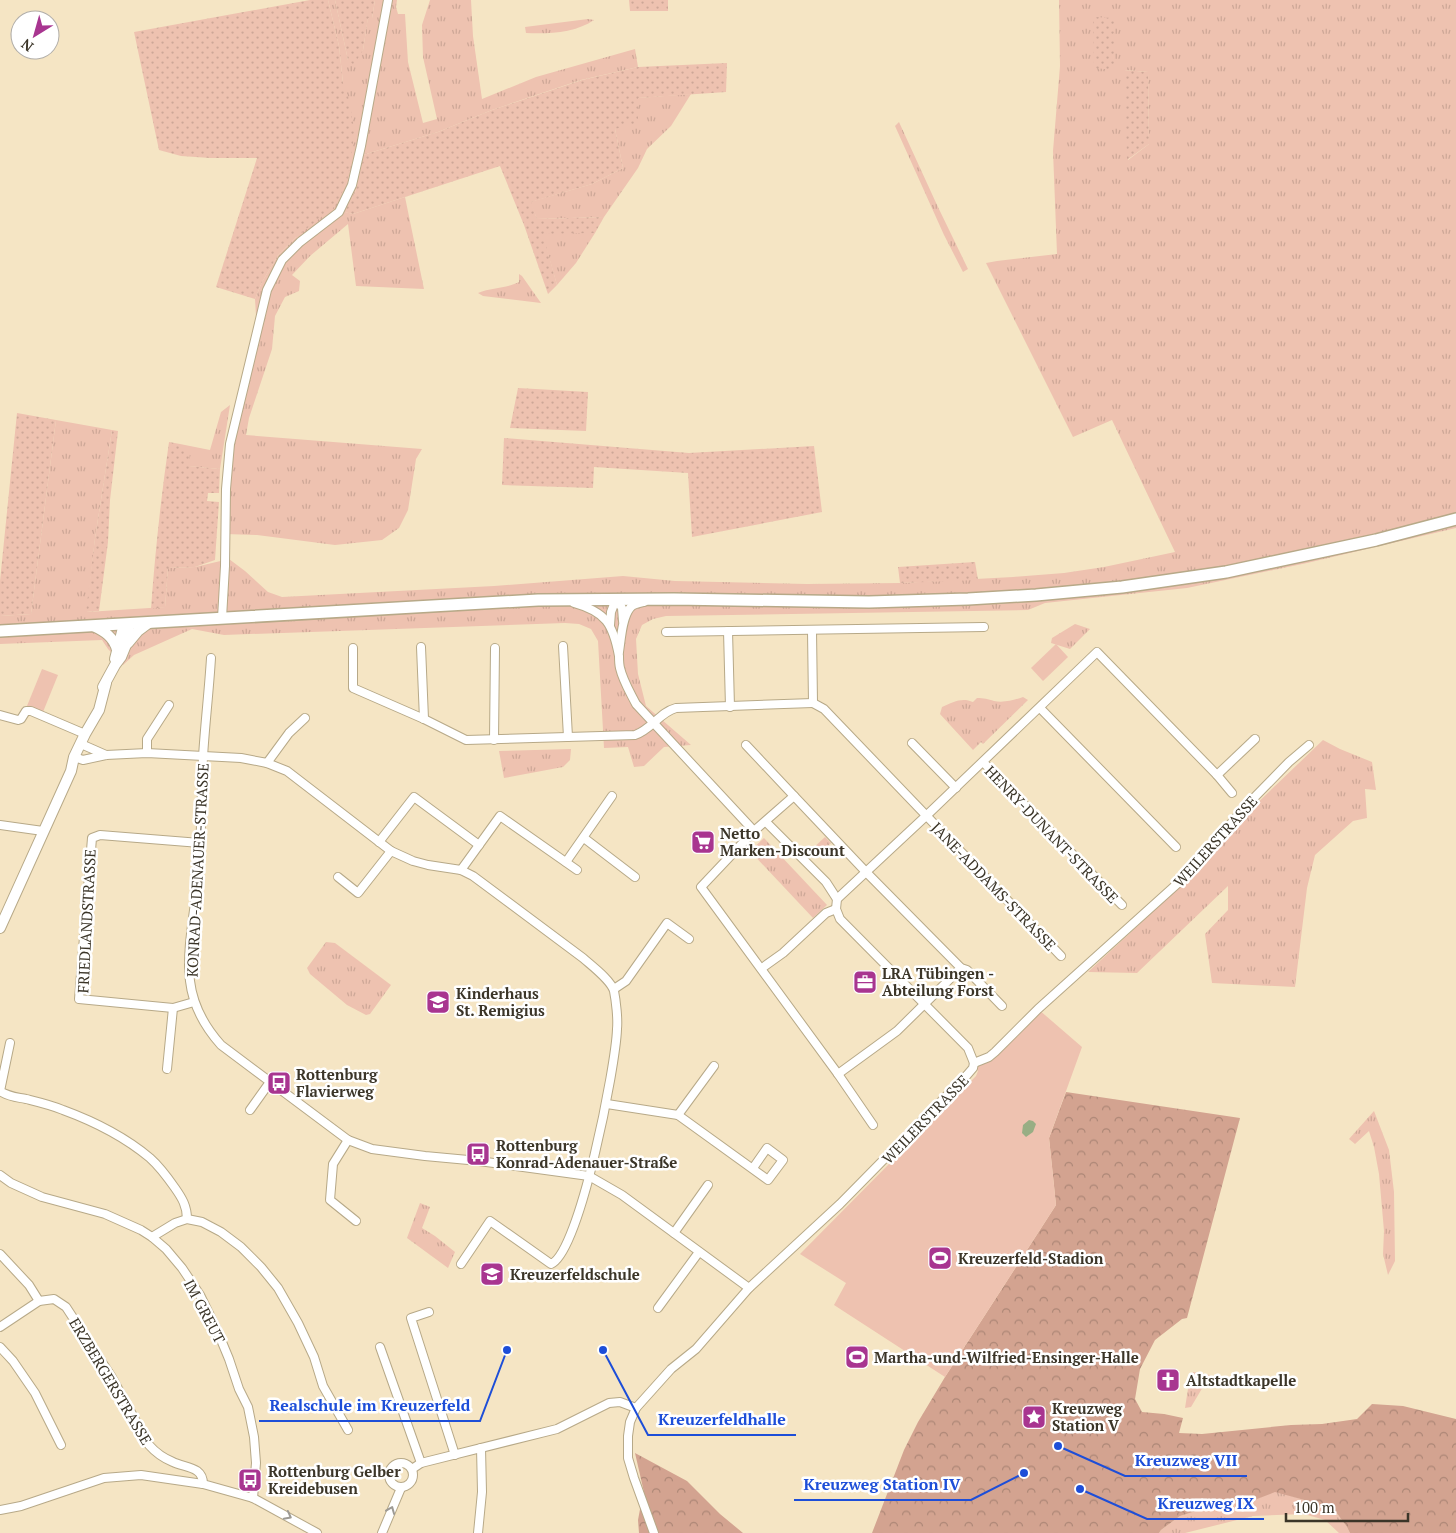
<svg xmlns="http://www.w3.org/2000/svg" width="1456" height="1533" viewBox="0 0 1456 1533" font-family="'PT Serif',serif">
	<style>
		.grass { fill: url(#grass-tufts); fill-rule: evenodd }
		.forest { fill: url(#forest-crowns) }
		.garden { fill: url(#garden-dots) }
		.pitch { fill: #eec2b0 }
		.water { fill: #98ae84 }
		.lines { fill: none; stroke-linecap: round; stroke-linejoin: round }
		.minor-casing { stroke: #b7a988; stroke-width: 10 }
		.tertiary-casing { stroke: #b7a988; stroke-width: 12 }
		.secondary-casing { stroke: #b7a988; stroke-width: 14 }
		.minor { stroke: #fff; stroke-width: 8 }
		.tertiary { stroke: #fff; stroke-width: 10 }
		.secondary { stroke: #fff; stroke-width: 11 }
		.oneway { stroke: #9d9a94 }
		.labels { text-anchor: middle; dominant-baseline: central; stroke-width: 5; stroke-linejoin: round; paint-order: stroke }
		.poi-label { font-size: 15px; font-weight: bold; fill: #3b3528; stroke: #fff; text-anchor: start }
		.street-label { font-size: 15px; fill: #3b3528; stroke: #fff }
		.leader { fill: none; stroke: #1d4ed8; stroke-width: 2 }
		.callout-dot { fill: #1d4ed8; stroke: #fff; stroke-width: 2 }
		.callout-label { font-size: 16px; text-anchor: middle; font-weight: bold; fill: #1d4ed8; stroke: #fff; stroke-width: 5; stroke-linejoin: round; paint-order: stroke }
	</style>
	<defs>
		<pattern id="grass-tufts" width="24" height="20" patternUnits="userSpaceOnUse" patternTransform="scale(1.25)"><rect width="24" height="20" fill="#eec2b0"/><path d="M3 7l-1-3M5 7V3M7 7l1-3M15 17l-1-3M17 17v-4M19 17l1-3" fill="none" stroke="#cda797"/></pattern>
		<pattern id="forest-crowns" width="20" height="18" patternUnits="userSpaceOnUse" patternTransform="scale(1.25)"><rect width="20" height="18" fill="#d3a390"/><path d="M2 6a3 3 0 1 1 6 0M12 15a3 3 0 1 1 6 0" fill="none" stroke="#ac8676"/></pattern>
		<pattern id="garden-dots" width="8" height="8" patternUnits="userSpaceOnUse" patternTransform="scale(1.25)"><rect width="8" height="8" fill="#eec2b0"/><path d="M2 2h.1M6 6h.1" fill="none" stroke="#cda797" stroke-width="1.8" stroke-linecap="round"/></pattern>
	</defs>
	<rect width="100%" height="100%" fill="#f5e5c4"/>
	<!-- grass -->
	<g class="grass">
		<polygon points="328,0 335,0 348,60 363,50 368,17 372,18 375,0 397,0 396,7 398,14 405,14 408,62 423,123 437,119 423,57 422,25 430,0 471,0 473,36 482,99 536,77 635,49 638,67 581,80 492,110 438,132 363,155 355,193 345,212 353,214 405,197 424,289 356,286 348,224 310,256 292,275 300,281 299,291 285,297 275,316 272,349 249,418 246,435 422,449 416,459 408,510 399,528 382,540 335,545 257,535 225,534 230,444 257,332 255,299 262,282 278,255 296,237 343,83 339,46"/>
		<path d="M1059,0H1456V528L1307,563L1187,588L1045,603L1028,610L666,616L653,619L642,625L636,639L638,674L646,706L691,745L664,747L644,766L634,767L628,747L604,748L598,641L591,629L579,624L565,623L224,635L192,629L134,655L123,665L108,649L102,640L0,644V616L31,614L56,420L112,430L95,538L87,612L165,607L168,568L195,567L229,559L245,571L268,592L282,597L494,586L623,576L675,581L807,584L900,583L1013,577L1064,573L1104,567L1175,552L1112,420L1073,437L986,263L997,261L1057,254L1053,151L1060,66ZM1125,70L1148,72L1149,144L1128,160Z"/>
		<path d="M588,19L594,20C575,33 549,34 526,33L525,27Z"/>
		<polygon points="691,94 671,126 647,149 638,168 604,217 537,219 530,202 592,184 623,168 615,129 638,98"/>
		<polygon points="899,122 937,205 968,269 963,272 944,235 895,126"/>
		<polygon points="542,233 595,233 576,263 557,285"/>
		<path d="M519,274L522,276L541,303L483,296L478,293C492,287 505,289 519,282Z"/>
		<polygon points="230,405 220,469 188,466 180,449 180,444 210,450 221,412"/>
		<polygon points="1075,624 1090,629 1070,649 1051,643 1052,638"/>
		<path d="M1023,697L1028,700L983,744L981,742L973,750L940,714L942,707C953,702 962,697 973,702L977,698C984,698 988,699 994,701C1004,703 1014,700 1023,697Z"/>
		<polygon points="1323,740 1340,749 1372,762 1376,790 1365,789 1367,818 1353,821 1315,855 1307,888 1295,987 1212,983 1205,934 1228,910 1228,886 1137,973 1088,972 1200,868 1250,810"/>
		<polygon points="571,749 570,760 563,767 504,778 499,751"/>
		<polygon points="825,837 831,843 816,857 811,850"/>
		<polygon points="764,838 827,905 813,918 750,851"/>
		<polygon points="326,942 335,943 391,985 370,1014 366,1015 347,1005 310,974 307,968"/>
		<polygon points="1374,1111 1389,1150 1394,1192 1395,1261 1388,1275 1383,1254 1384,1231 1379,1174 1374,1147 1369,1131 1355,1144 1349,1139"/>
		<polygon points="420,1203 430,1207 422,1228 435,1236 455,1252 448,1268 407,1238"/>
		<polygon points="1193,1372 1210,1375 1191,1407 1185,1408 1188,1389"/>
		<polygon points="1275,1491 1308,1501 1336,1512 1347,1527 1350,1533 1339,1533 1325,1520 1304,1514 1253,1516 1185,1533 1159,1533 1161,1530 1180,1516 1226,1502 1252,1501"/>
	</g>
	<!-- forest -->
	<g class="forest">
		<polygon points="1066,1092 1240,1118 1187,1318 1182,1319 1155,1340 1140,1369 1135,1399 1142,1412 1164,1414 1183,1418 1179,1433 1202,1434 1291,1425 1322,1424 1357,1419 1372,1404 1403,1406 1456,1419 1456,1533 1350,1533 1347,1527 1336,1512 1308,1501 1275,1492 1252,1501 1226,1502 1180,1516 1161,1530 1159,1533 872,1533 904,1450 918,1422 945,1377 1056,1205 1049,1138"/>
		<polygon points="635,1453 687,1481 720,1514 743,1533 639,1533 638,1520 641,1504 646,1501"/>
	</g>
	<!-- garden -->
	<g class="garden">
		<polygon points="310,0 328,0 339,46 343,83 352,107 351,115 355,130 347,183 334,207 296,237 278,255 262,282 255,299 216,287 257,158 210,158 181,156 159,150 134,32"/>
		<polygon points="335,0 375,0 372,18 368,18 363,50 354,65 348,60"/>
		<polygon points="629,0 668,0 668,11 630,11"/>
		<polygon points="1093,17 1114,18 1115,70 1094,68"/>
		<polygon points="727,63 726,92 638,98 638,123 615,129 623,168 592,184 531,202 537,219 604,217 595,233 543,234 557,285 548,294 524,225 500,166 353,214 344,212 355,193 363,155 438,132 492,110 582,80 638,67"/>
		<polygon points="1124,70 1148,72 1149,144 1127,160"/>
		<polygon points="518,388 588,392 586,431 510,428"/>
		<polygon points="17,413 56,420 31,614 0,616 0,581"/>
		<polygon points="112,430 118,431 110,500 108,542 99,611 86,612 95,538"/>
		<polygon points="504,438 689,453 814,446 822,512 692,537 688,473 594,467 593,488 502,485"/>
		<path d="M169,442L180,444V449L190,450L189,466L220,469L219,493H208L207,501L219,502L215,560L195,567L168,568L165,607L151,609C155,553 161,497 169,442Z"/>
		<polygon points="975,562 978,580 900,583 898,567"/>
	</g>
	<!-- pitch -->
	<g class="pitch">
		<polygon points="1056,644 1068,657 1043,681 1031,668"/>
		<polygon points="42,669 58,675 43,712 27,706"/>
		<polygon points="1038,1009 1082,1047 1049,1138 1056,1205 945,1377 834,1305 846,1283 800,1254 976,1076 978,1071 974,1063 989,1057"/>
	</g>
	<!-- water -->
	<polygon class="water" points="1029,1120 1033,1121 1036,1124 1033,1132 1026,1137 1022,1133 1023,1125"/>
	<g class="lines">
		<!-- minor casing -->
		<g class="minor-casing">
			<g id="minor">
				<polyline points="616,599 622,608 623,621"/>
				<path d="M574,603C606,612 613,624 619,656C619,660 619,664 620,668C623,681 630,692 636,704L754,831"/>
				<polyline points="222,618 225,566 226,489 230,444 267,290 282,260 300,242 339,212 352,185 361,146 388,0"/>
				<polyline points="610,625 611,612 616,599"/>
				<polyline points="728,631 730,707"/>
				<polyline points="812,631 813,703"/>
				<polyline points="666,632 984,627"/>
				<polyline points="563,646 568,737"/>
				<polyline points="421,647 424,719"/>
				<path d="M353,648V688L424,719L466,740L635,735C651,730 660,712 676,708L813,703"/>
				<path d="M619,652C621,639 622,618 630,608C633,604 639,603 644,602"/>
				<path d="M211,658C209,691 205,724 203,757C201,798 202,838 198,879C195,909 186,952 190,981C193,1006 204,1026 221,1045L348,1140L372,1149L425,1156L479,1161L589,1176L622,1195L749,1288"/>
				<polyline points="813,703 824,709 1061,956"/>
				<polyline points="1040,708 1176,847"/>
				<polyline points="0,715 18,720 21,719 26,711 31,711 85,734"/>
				<polyline points="494,740 495,648"/>
				<polyline points="912,743 956,788"/>
				<polyline points="81,744 106,755"/>
				<polyline points="746,745 794,796"/>
				<polyline points="147,753 147,739 169,705"/>
				<path d="M74,757L83,760L106,755L147,753L241,758L267,763L287,771L391,851L413,861L428,865L461,870L473,876L583,958C592,966 611,980 614,991C616,1001 618,1019 617,1029C616,1064 580,1252 551,1264L490,1221L461,1264"/>
				<polyline points="983,762 1122,905"/>
				<polyline points="267,763 289,733 305,718"/>
				<polyline points="1217,775 1255,739"/>
				<polyline points="766,822 826,882 837,899"/>
				<polyline points="0,825 43,831"/>
				<polyline points="584,838 635,877"/>
				<polyline points="379,842 414,797 479,845"/>
				<polyline points="566,862 612,796"/>
				<polyline points="461,870 500,816 577,870"/>
				<polyline points="338,877 358,893 391,851"/>
				<polyline points="762,968 783,953 826,913 836,909"/>
				<polyline points="614,989 626,981 667,923 689,939"/>
				<polyline points="194,1002 173,1008 79,999 92,838 100,835 200,843"/>
				<path d="M10,1043L0,1091C9,1097 16,1097 26,1099C38,1102 51,1105 63,1110C93,1121 125,1137 150,1158C159,1166 168,1178 175,1188C182,1198 187,1206 187,1219"/>
				<polyline points="974,1063 968,1048 840,919 836,909 837,899 926,816 1097,652 1217,775 1232,793"/>
				<polyline points="974,1063 989,1057 995,1052 1038,1009 1187,875 1245,807 1289,762 1309,745"/>
				<polyline points="167,1069 173,1008"/>
				<polyline points="838,1074 897,1031 961,968"/>
				<polyline points="607,1104 678,1115 768,1180 783,1160 767,1148 753,1168"/>
				<polyline points="250,1110 270,1082"/>
				<polyline points="678,1115 714,1066"/>
				<polyline points="873,1125 838,1074 701,887 754,831 794,796 866,872 961,968 967,970 1002,1006"/>
				<polyline points="348,1140 333,1164 330,1200 356,1221"/>
				<polyline points="0,1175 11,1183 42,1197 105,1214 141,1230 152,1237 166,1249 182,1268 200,1295 217,1330 229,1359 239,1389 248,1407 254,1437 256,1463 253,1498"/>
				<polyline points="674,1233 708,1185"/>
				<polyline points="152,1237 175,1223 187,1219 202,1222 221,1232 241,1247 261,1267 278,1288 298,1323 314,1357 323,1386 348,1430"/>
				<polyline points="0,1254 29,1285 39,1301"/>
				<polyline points="658,1308 699,1252"/>
				<polyline points="429,1312 411,1318 455,1455"/>
				<path d="M0,1327L39,1301L54,1299L66,1307L111,1376L149,1445C156,1453 163,1458 173,1462C185,1468 203,1466 203,1484"/>
				<polyline points="0,1347 13,1361 35,1393 61,1445"/>
				<polyline points="380,1347 421,1463"/>
				<circle cx="401" cy="1475" r="12"/>
				<polyline points="412,1469 421,1463 557,1429 609,1403 620,1402 636,1408"/>
				<polyline points="0,1510 21,1506 104,1478 141,1475 203,1484 253,1498 317,1533"/>
				<polyline points="382,1533 401,1488"/>
				<polyline points="478,1533 482,1492 481,1448"/>
				<polyline points="654,1533 634,1478 628,1458 628,1436 630,1422 636,1408 671,1369 696,1349 749,1288 840,1204 967,1075 973,1068 974,1063"/>
			</g>
		</g>
		<!-- tertiary casing -->
		<g class="tertiary-casing">
			<g id="tertiary">
				<path d="M93,626C104,631 114,637 117,650"/>
				<polyline points="128,643 138,631 150,622"/>
				<polyline points="115,659 124,624"/>
				<polyline points="103,687 115,665 121,657 130,635 127,624"/>
				<polyline points="0,928 71,771 74,757 85,734 99,710 106,683"/>
			</g>
		</g>
		<!-- secondary casing -->
		<g class="secondary-casing">
			<polyline id="secondary" points="0,631 538,600 674,599 869,602 968,599 1036,595 1122,587 1226,572 1376,540 1456,519"/>
		</g>
		<!-- minor -->
		<use href="#minor" class="minor"/>
		<!-- tertiary -->
		<use href="#tertiary" class="tertiary"/>
		<!-- secondary -->
		<use href="#secondary" class="secondary"/>
	</g>
	<!-- one-way arrows -->
	<defs><path id="oneway-chevron" d="M-2-3.5L2.5 0L-2 3.5" fill="none" stroke-width="1.6" stroke-linecap="round" stroke-linejoin="round" transform="scale(1.25)"/></defs>
	<g class="oneway">
		<use href="#oneway-chevron" transform="translate(391 1510) rotate(-68)"/>
		<use href="#oneway-chevron" transform="translate(288 1516) rotate(28)"/>
	</g>
	<!-- icons -->
	<defs>
		<g id="supermarket-square" transform="scale(1.25)"><rect x="-9" y="-9" width="18" height="18" rx="4" fill="#a83590" stroke="#fff"/><path d="M-6-5.5h2.5l.6 2H6L4.5 2H-2.5L-4.4-4H-6ZM-1.5 3.2a1.3 1.3 0 1 0 .1 0ZM3 3.2a1.3 1.3 0 1 0 .1 0Z" fill="#fff"/></g>
		<g id="office-square" transform="scale(1.25)"><rect x="-9" y="-9" width="18" height="18" rx="4" fill="#a83590" stroke="#fff"/><path d="M-6-3h4V-5.5h4V-3h4V5H-6ZM-1-4.5V-3h2v-1.5ZM-6 0V1H6V0Z" fill="#fff"/></g>
		<g id="school-square" transform="scale(1.25)"><rect x="-9" y="-9" width="18" height="18" rx="4" fill="#a83590" stroke="#fff"/><path d="M0-5L7-2L0 1L-7-2ZM-4 1L0 2.5L4 1V4Q0 6-4 4Z" fill="#fff"/></g>
		<g id="bus-square" transform="scale(1.25)"><rect x="-9" y="-9" width="18" height="18" rx="4" fill="#a83590" stroke="#fff"/><path d="M-5-6H5V4H4V6H2V4H-2V6H-4V4H-5ZM-3.5-4V0h7V-4ZM-3.5 1.2v1.5H-2V1.2ZM2 1.2v1.5H3.5V1.2Z" fill="#fff"/></g>
		<g id="stadium-square" transform="scale(1.25)"><rect x="-9" y="-9" width="18" height="18" rx="4" fill="#a83590" stroke="#fff"/><path d="M0-5a6.5 5 0 1 0 0 10a6.5 5 0 1 0 0-10ZM-3.5-1.8h7v3.6h-7Z" fill="#fff"/></g>
		<g id="church-square" transform="scale(1.25)"><rect x="-9" y="-9" width="18" height="18" rx="4" fill="#a83590" stroke="#fff"/><path d="M-1.2-6h2.4v3.5h3.3v2.4h-3.3V6h-2.4V-.1h-3.3v-2.4h3.3Z" fill="#fff"/></g>
		<g id="sight-square" transform="scale(1.25)"><rect x="-9" y="-9" width="18" height="18" rx="4" fill="#a83590" stroke="#fff"/><path d="M0-6L1.8-2.2L6-1.7L2.9 1.2L3.7 5.4L0 3.3L-3.7 5.4L-2.9 1.2L-6-1.7L-1.8-2.2Z" fill="#fff"/></g>
	</defs>
	<g fill-rule="evenodd">
		<use href="#supermarket-square" x="703" y="842"/>
		<use href="#office-square" x="865" y="982"/>
		<use href="#school-square" x="438" y="1002"/>
		<use href="#bus-square" x="279" y="1083"/>
		<use href="#bus-square" x="478" y="1154"/>
		<use href="#stadium-square" x="940" y="1258"/>
		<use href="#school-square" x="492" y="1274"/>
		<use href="#stadium-square" x="857" y="1357"/>
		<use href="#church-square" x="1168" y="1380"/>
		<use href="#sight-square" x="1034" y="1417"/>
		<use href="#bus-square" x="250" y="1480"/>
	</g>
	<g class="labels">
		<!-- poi labels -->
		<g class="poi-label">
			<text x="720" y="833">Netto<tspan x="720" dy="17">Marken-Discount</tspan></text>
			<text x="882" y="973">LRA Tübingen -<tspan x="882" dy="17">Abteilung Forst</tspan></text>
			<text x="456" y="993">Kinderhaus<tspan x="456" dy="17">St. Remigius</tspan></text>
			<text x="296" y="1074">Rottenburg<tspan x="296" dy="17">Flavierweg</tspan></text>
			<text x="496" y="1145">Rottenburg<tspan x="496" dy="17">Konrad-Adenauer-Straße</tspan></text>
			<text x="958" y="1258">Kreuzerfeld-Stadion</text>
			<text x="510" y="1274">Kreuzerfeldschule</text>
			<text x="874" y="1357">Martha-und-Wilfried-Ensinger-Halle</text>
			<text x="1186" y="1380">Altstadtkapelle</text>
			<text x="1052" y="1408">Kreuzweg<tspan x="1052" dy="17">Station V</tspan></text>
			<text x="268" y="1471">Rottenburg Gelber<tspan x="268" dy="17">Kreidebusen</tspan></text>
		</g>
		<!-- street labels -->
		<g class="street-label">
			<text transform="translate(1052 834) rotate(46)">HENRY-DUNANT-STRASSE</text>
			<text transform="translate(1215 841) rotate(-48)">WEILERSTRASSE</text>
			<text transform="translate(197 870) rotate(-87)">KONRAD-ADENAUER-STRASSE</text>
			<text transform="translate(994 886) rotate(46)">JANE-ADDAMS-STRASSE</text>
			<text transform="translate(86 921) rotate(-87)">FRIEDLANDSTRASSE</text>
			<text transform="translate(925 1119) rotate(-46)">WEILERSTRASSE</text>
			<text transform="translate(205 1311) rotate(62)">IM GREUT</text>
			<text transform="translate(111 1381) rotate(59)">ERZBERGERSTRASSE</text>
		</g>
	</g>
	<!-- callouts -->
	<path class="leader" d="M507 1350L480 1421H259M603 1350L648 1435H796M1058 1446L1125 1476H1247M1024 1473L971 1500H794M1080 1489L1147 1519H1264"/>
	<g class="callout-dot">
		<circle cx="507" cy="1350" r="5"/>
		<circle cx="603" cy="1350" r="5"/>
		<circle cx="1058" cy="1446" r="5"/>
		<circle cx="1024" cy="1473" r="5"/>
		<circle cx="1080" cy="1489" r="5"/>
	</g>
	<g class="callout-label">
		<text x="370" y="1411">Realschule im Kreuzerfeld</text>
		<text x="722" y="1425">Kreuzerfeldhalle</text>
		<text x="1186" y="1466">Kreuzweg VII</text>
		<text x="882" y="1490">Kreuzweg Station IV</text>
		<text x="1206" y="1509">Kreuzweg IX</text>
	</g>
	<!-- north arrow -->
	<g transform="translate(35 35) rotate(217)"><circle r="24" fill="#ffffff" stroke="#b1aea9"/>
	<path d="M0-4L9 19L0 12L-9 19Z" fill="#a83590"/>
	<text y="-8" font-size="14" font-weight="bold" text-anchor="middle" fill="#3b3528">N</text>
	</g>
	<!-- scale -->
	<path d="M1286 1513v8h122v-8" fill="none" stroke="#3b3528" stroke-width="2.5"/>
	<text x="1294" y="1513" font-size="15" fill="#3b3528" stroke="#ffffff" stroke-width="4" paint-order="stroke">100 m</text>
</svg>
